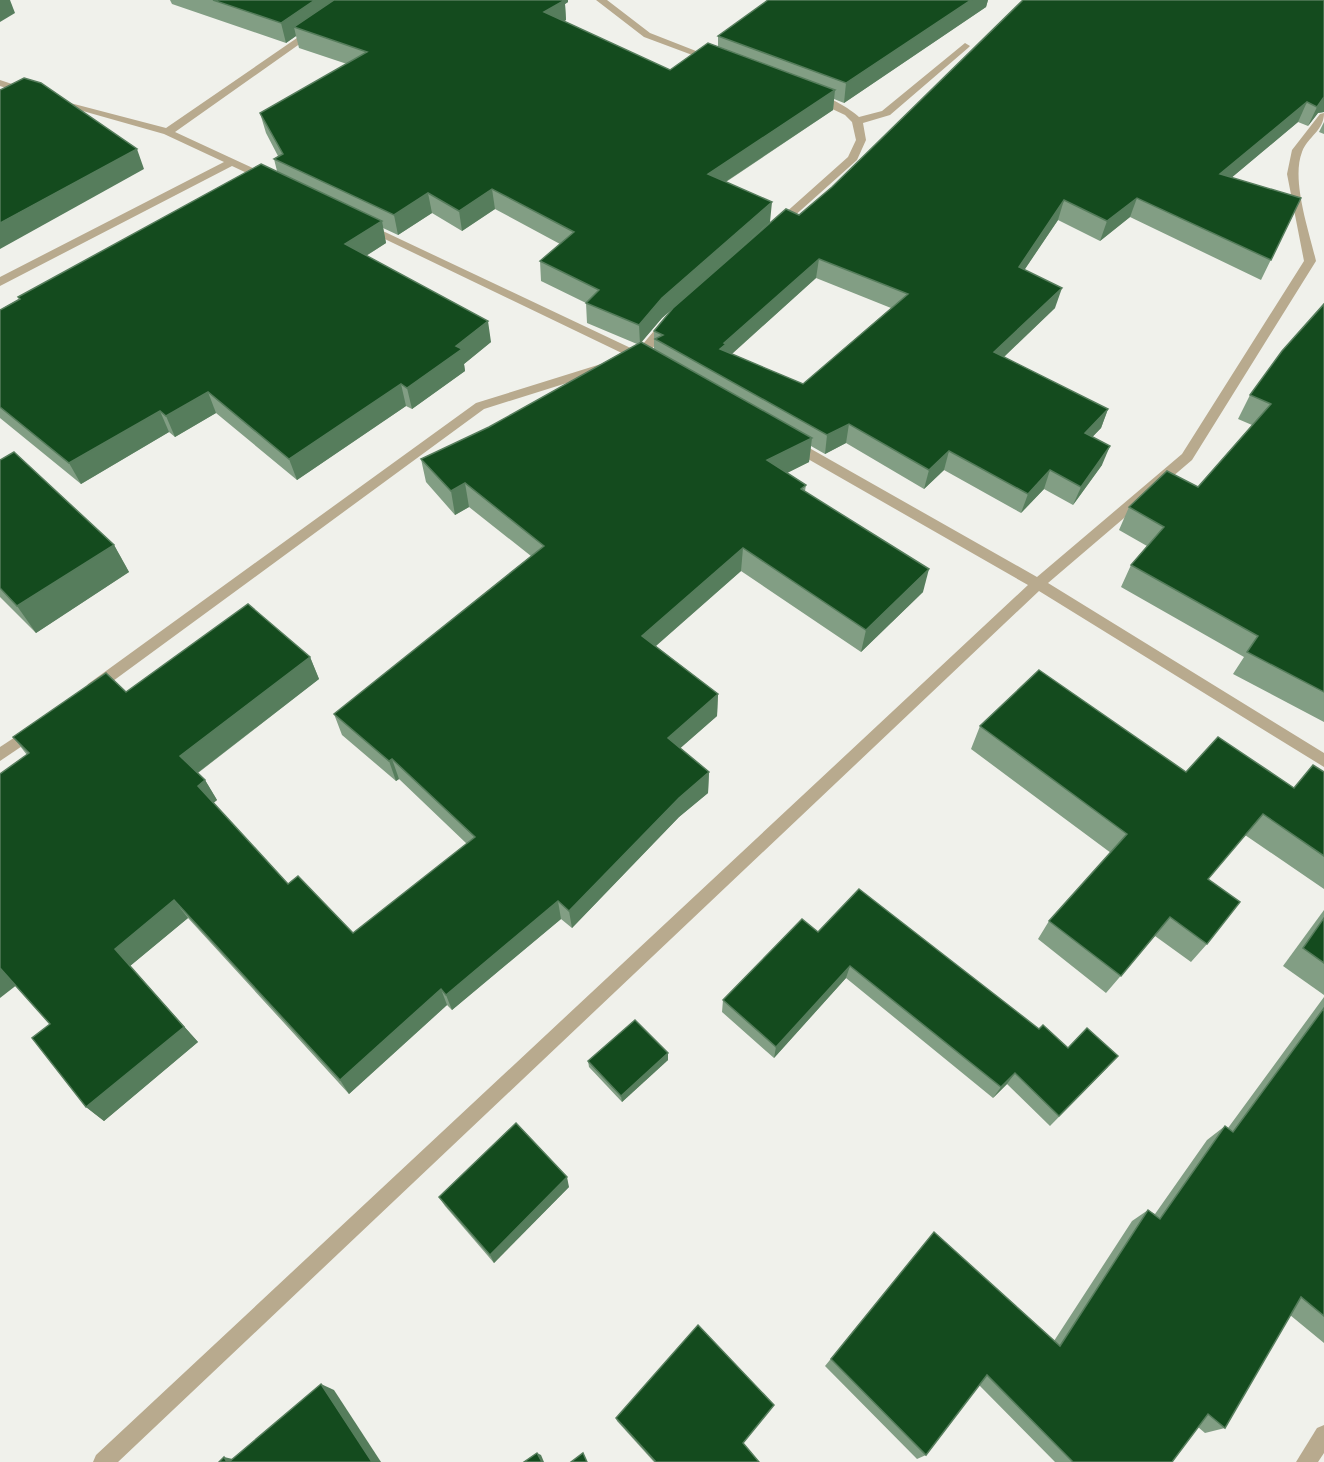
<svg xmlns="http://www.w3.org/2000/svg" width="1324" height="1462" viewBox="0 0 1324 1462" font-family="'Roboto Condensed',sans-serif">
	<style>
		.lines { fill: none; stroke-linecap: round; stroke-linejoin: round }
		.street { fill: #b8aa8e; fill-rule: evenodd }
		.wall { fill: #829e84; fill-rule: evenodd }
		.shaded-wall { fill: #567d5c }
		.building { fill: #144b1e; stroke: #567d5c; stroke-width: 1.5; fill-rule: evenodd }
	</style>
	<rect width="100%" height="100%" fill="#f0f1eb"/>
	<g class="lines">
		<!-- street -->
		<g class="street">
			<polygon points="596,0 607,0 650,33 719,60 711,62 644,37"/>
			<polygon points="310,29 318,31 175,132 272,177 272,181 264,181 232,166 0,286 0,277 224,162 164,134 51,102 51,98 166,128"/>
			<path d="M965,43L970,46L968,48L890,115L863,123L866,140L857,160L782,227H774V223L848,157L856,140L852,122L845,115L811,99V95C825,93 849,108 859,117L882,111Z"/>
			<polygon points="0,80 30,90 31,92 26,95 0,86"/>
			<path d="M1324,113C1324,131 1308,136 1302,152C1291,180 1309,231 1316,261L1192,460L1048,583L1324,753V767L1039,591L118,1462H93L96,1455L1028,585L787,447V441H797L1037,577L1182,454L1304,261L1287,174L1292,150L1320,114Z"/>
			<polygon points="368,224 637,351 664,319 672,319 674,322 647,355 650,359 648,362 629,361 628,356 364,229 364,225"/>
			<polygon points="601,364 605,365 605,371 484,409 98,692 88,692 86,688 88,684 476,403"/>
			<polygon points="32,726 37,728 40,732 37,736 0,761 0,747"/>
			<polygon points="1324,1425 1324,1453 1318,1462 1296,1462 1317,1428"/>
		</g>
	</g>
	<!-- wall -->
	<g class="wall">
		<path d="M170,0H568V2L565,4L566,20L564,21L670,70L718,47V36L768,0H988L986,7L844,103L834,99L833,110L726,182L770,222L799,215L1324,0V112L1318,113L1308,126L1298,122L1231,178L1301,198L1261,280L1130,217L1100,241L1058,220L1024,270L1055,308L1004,357L1108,409L1101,428L1092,437L1102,465L1073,505L1044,489L1021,513L944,470L924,489L846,443L825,454L811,446L809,462L787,473L806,485L805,491L923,592L861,652L741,571L656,646L718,694L717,716L680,748L709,772L708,793L679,817L572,928L561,919L452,1010L447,1005L349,1094L188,918L130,966L198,1042L104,1121L86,1107L50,1024L27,755L13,737L126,692L310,657L319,679L198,773L205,780L217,800L213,803L288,884L353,933L467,844L399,779L396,781L342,735L334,714L531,556L469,507L455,515L426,482L421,459L489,427L637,344L587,323L586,303L541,281L540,261L560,244L495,209L462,231L432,213L398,235L383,228L386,243L366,256L491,342L464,364L465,371L412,409L406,406L297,480L216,413L175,437L169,432L81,484L0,418V310L19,299L18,297L277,171L274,159L278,156L266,133L260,113L347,64L299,48L296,36L286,43L172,4ZM816,278L891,308L803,384L732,354ZM672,309L654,331V349L641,342L662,318Z"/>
		<polygon points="1324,122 1324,134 1319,132"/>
		<polygon points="1324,304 1324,722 1233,674 1244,657 1121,587 1131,565 1147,546 1119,530 1129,507 1198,487 1252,425 1238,419 1250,395"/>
		<polygon points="0,460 114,545 129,572 36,633 0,597"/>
		<polygon points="980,726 1186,772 1294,788 1324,772 1324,889 1245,835 1208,879 1207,944 1191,962 1155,936 1106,993 1038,939 1049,921 1111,853 971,749"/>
		<polygon points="1324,910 1324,995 1283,966"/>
		<polygon points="818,932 1039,1029 1068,1048 1108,1067 1050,1126 1007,1084 993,1098 846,978 774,1058 722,1012 723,1000"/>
		<polygon points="1324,997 1324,1343 1290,1315 1225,1428 1205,1433 1198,1427 1172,1462 1055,1462 979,1385 926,1455 917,1459 825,1366 925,1243 1054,1341 1132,1221 1148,1210 1155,1214 1207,1140 1225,1126 1228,1128"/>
		<polygon points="668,1060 622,1102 589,1067 588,1061"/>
		<polygon points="569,1187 494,1263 445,1206 439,1197"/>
		<polygon points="616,1418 743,1443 759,1462 654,1462 617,1421"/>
	</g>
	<!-- shaded-wall -->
	<g class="shaded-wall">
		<polygon points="0,0 10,0 15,13 0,22"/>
		<polygon points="315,0 348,0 294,27 296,36 286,43 281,23"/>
		<polygon points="550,0 568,0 568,2 565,4 566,20 545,32 544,12"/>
		<polygon points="971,0 988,0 986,7 844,103 846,83"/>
		<polygon points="835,90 833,110 707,194 708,174"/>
		<polygon points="1324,97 1324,112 1318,113 1308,126 1317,107"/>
		<polygon points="1307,102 1298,122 1212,194 1220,174"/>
		<polygon points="137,149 144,169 0,249 0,223"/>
		<polygon points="492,189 495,209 462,231 459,211"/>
		<polygon points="428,193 432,213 398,235 394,215"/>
		<polygon points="1137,198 1130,217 1100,241 1107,221"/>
		<polygon points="1064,200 1058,220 1013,287 1019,267"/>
		<polygon points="772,202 770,222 662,318 640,344 639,325 662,298"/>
		<polygon points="382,221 386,243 350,266 345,244"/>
		<polygon points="819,259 816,278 725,360 720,349 724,343"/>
		<polygon points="1062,288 1055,308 989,371 994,352"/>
		<polygon points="488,321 491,342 464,364 465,371 412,409 407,388 456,346"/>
		<polygon points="401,384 406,406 297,480 289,459"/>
		<polygon points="208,392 216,413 175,437 166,416"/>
		<polygon points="1108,409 1101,428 1078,452 1085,433"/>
		<polygon points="160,411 169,432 81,484 69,463"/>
		<polygon points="849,424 846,443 825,454 827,435"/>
		<polygon points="812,438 809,462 765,484 767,460"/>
		<polygon points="1110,446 1102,465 1073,505 1081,487"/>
		<polygon points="949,451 944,470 924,489 929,470"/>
		<polygon points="1050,470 1044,489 1021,513 1028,494"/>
		<polygon points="465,483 469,507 455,515 451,491"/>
		<polygon points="114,545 129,572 36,633 17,606"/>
		<polygon points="743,548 741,571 642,658 642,636"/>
		<polygon points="929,569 923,592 861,652 866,630"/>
		<polygon points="310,657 319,679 192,777 180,756"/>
		<polygon points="718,694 717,716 668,759 668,738"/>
		<polygon points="392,759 399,779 396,781 389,761"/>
		<polygon points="709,772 708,793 679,817 572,928 569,911 679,798"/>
		<polygon points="205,780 217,800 210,806 198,786"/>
		<polygon points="174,900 188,918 130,966 198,1042 104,1121 86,1107 115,949"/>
		<polygon points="558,901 561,919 452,1010 446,995"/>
		<polygon points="850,966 846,978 774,1058 776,1047"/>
		<polygon points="0,968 18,984 0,998"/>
		<polygon points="441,989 447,1005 349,1094 340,1080"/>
		<polygon points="668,1053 668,1060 622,1102 621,1096"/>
		<polygon points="1015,1073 1007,1084 993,1098 1001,1087"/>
		<polygon points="567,1177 569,1187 494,1263 490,1255"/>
		<polygon points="321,1384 334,1390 381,1462 372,1462"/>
		<polygon points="537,1453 541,1455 544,1462 542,1462"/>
		<polygon points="224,1457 241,1461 241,1462 227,1462"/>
	</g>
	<!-- building -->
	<g class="building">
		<polygon points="213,0 315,0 281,23"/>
		<polygon points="334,0 565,0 544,12 670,70 708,43 835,90 708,174 772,202 662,298 639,325 586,303 599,290 540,261 574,232 492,189 459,211 428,193 394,215 274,159 283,154 260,113 367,52 294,27"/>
		<polygon points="768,0 971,0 846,83 718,36"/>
		<path d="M1023,0H1324V97L1317,107L1307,102L1220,174L1301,198L1271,260L1137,198L1107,221L1064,200L1019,267L1062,288L994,352L1108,409L1085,433L1110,446L1081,487L1050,470L1028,494L949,451L929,470L849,424L827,435L655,339L663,335L654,331L673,308L786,209L799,215L832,187ZM819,259L908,294L803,384L720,349L726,344L724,343Z"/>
		<polygon points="24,78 41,83 137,149 0,223 0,90"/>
		<polygon points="261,164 382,221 345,244 488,321 456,346 462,349 407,388 401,384 289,459 208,392 166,416 160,411 69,463 0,407 0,310 20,299 18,297"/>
		<polygon points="1324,304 1324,692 1247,652 1258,636 1131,565 1164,527 1129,507 1167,471 1198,487 1271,404 1250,395 1282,351"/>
		<polygon points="641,342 812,438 767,460 806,485 801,489 929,569 866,630 743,548 642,636 718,694 668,738 709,772 679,798 569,911 558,901 446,995 441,989 340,1080 174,900 115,949 184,1027 86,1107 32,1038 50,1024 0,968 0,774 29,753 13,737 106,673 126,692 248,604 310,657 180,756 205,780 198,786 288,884 298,876 353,933 475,837 392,759 389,761 334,714 544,546 465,483 451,491 421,459 489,427"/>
		<polygon points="14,452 114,545 17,606 0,588 0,460"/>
		<polygon points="1039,670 1186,772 1218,737 1294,788 1313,765 1324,772 1324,856 1263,814 1208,879 1240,902 1207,944 1170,917 1121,976 1049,921 1127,834 980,726"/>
		<polygon points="859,889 1039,1029 1043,1025 1068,1048 1087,1028 1118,1056 1059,1116 1015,1073 1001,1087 850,966 776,1047 723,1000 802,919 818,932"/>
		<polygon points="1324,918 1324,963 1303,948"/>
		<polygon points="1324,1008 1324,1316 1301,1297 1225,1428 1208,1414 1172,1462 1073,1462 987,1375 926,1455 831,1359 934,1232 1060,1346 1148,1210 1160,1219 1225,1126 1233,1132"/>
		<polygon points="635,1020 668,1053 621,1096 588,1061"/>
		<polygon points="516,1123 567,1177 490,1255 439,1197"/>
		<polygon points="698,1325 774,1405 743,1443 759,1462 656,1462 616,1418"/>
		<polygon points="321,1384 372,1462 229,1462"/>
		<polygon points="537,1453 542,1462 524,1462"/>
		<polygon points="583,1453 587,1462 571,1462"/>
		<polygon points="224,1457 227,1462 219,1462"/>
	</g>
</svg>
